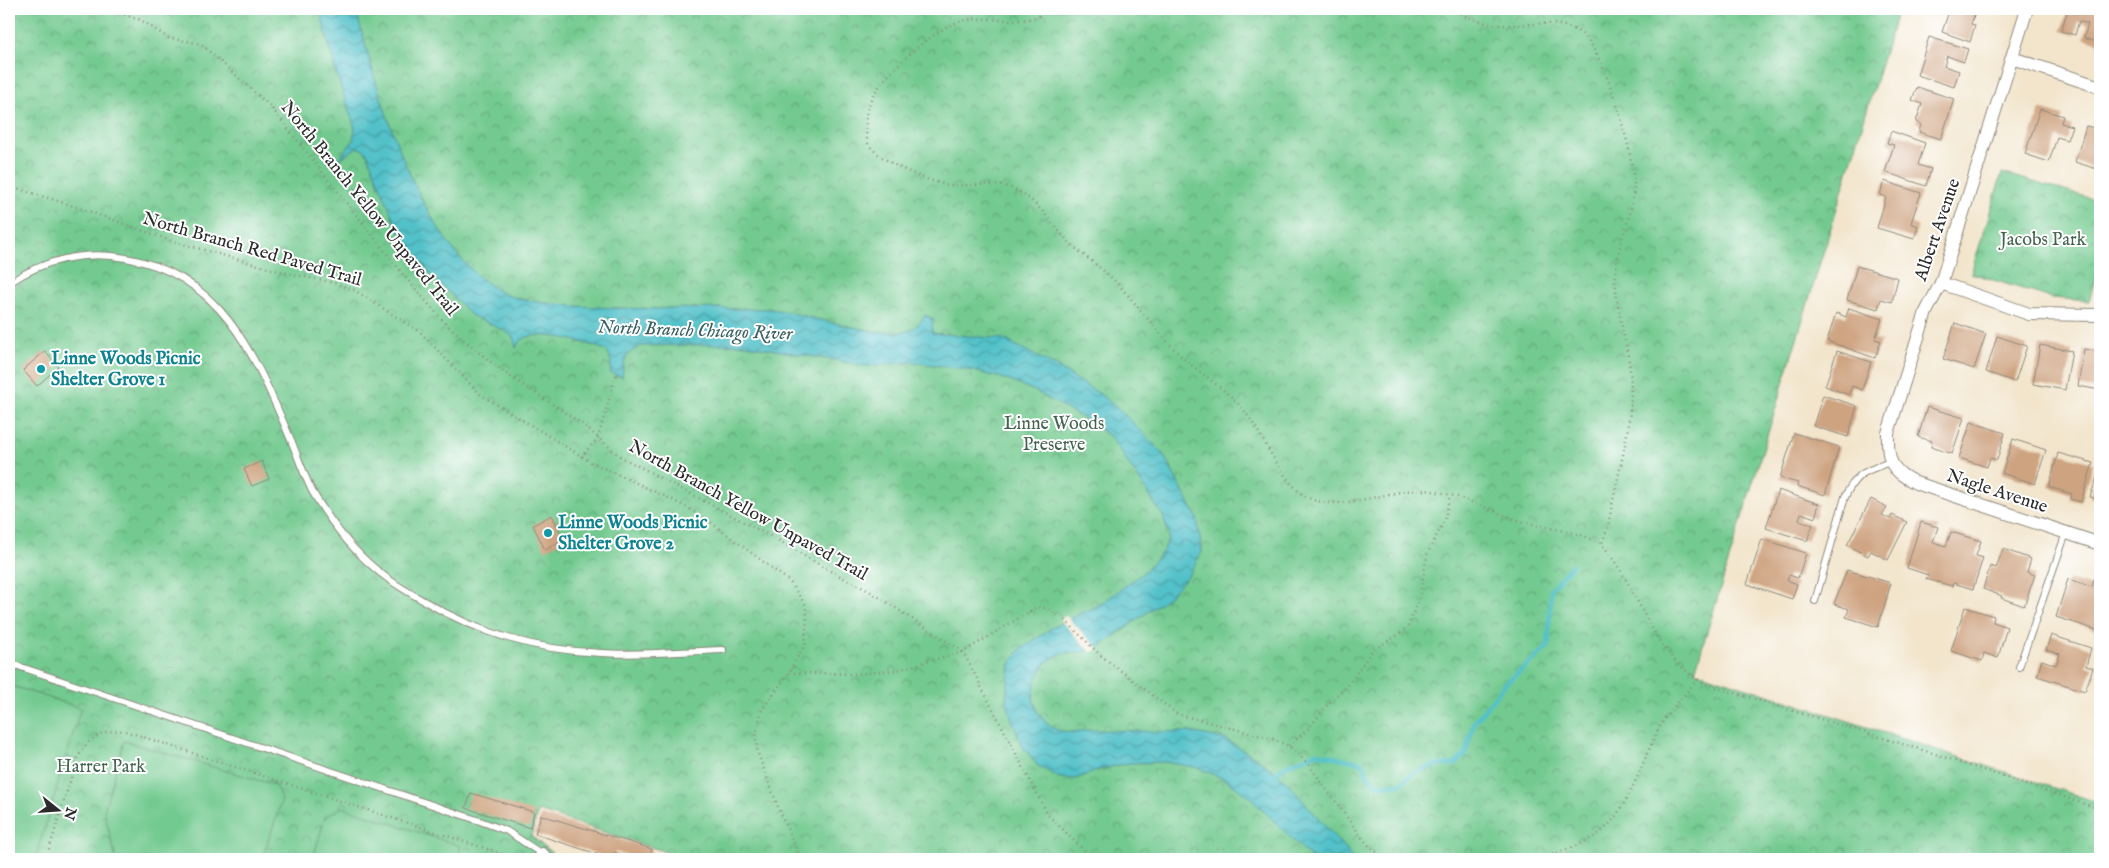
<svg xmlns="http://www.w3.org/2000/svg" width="2109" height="868" viewBox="0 0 2109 868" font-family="'IM FELL English',serif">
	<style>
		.park { fill: url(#park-crowns); stroke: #4f7a5e }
		.pitch { fill: #73ca90; stroke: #4f7a5e }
		.water { fill: url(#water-waves); stroke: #3f767a }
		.pier { fill: #f2e5cc }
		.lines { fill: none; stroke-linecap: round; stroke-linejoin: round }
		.stream { stroke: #53c1c9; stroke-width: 4.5 }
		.building { fill: #cea380 }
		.service-casing { stroke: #8e887c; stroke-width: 8 }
		.minor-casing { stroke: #8e887c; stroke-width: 14 }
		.path { stroke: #8e887c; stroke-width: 2.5; stroke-dasharray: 1 4; stroke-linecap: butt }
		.service { stroke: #fff; stroke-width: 6 }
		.minor { stroke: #fff; stroke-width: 12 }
		.culture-dot { fill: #0f9aa8; stroke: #fff; stroke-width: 2 }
		.labels { text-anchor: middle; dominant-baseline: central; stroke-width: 4; stroke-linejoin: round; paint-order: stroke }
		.street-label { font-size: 18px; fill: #2b2b2b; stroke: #fff }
		.park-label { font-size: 18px; fill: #44634e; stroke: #fff }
		.culture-label { font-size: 18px; font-weight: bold; fill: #0d838f; stroke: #fff; text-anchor: start }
		.water-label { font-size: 19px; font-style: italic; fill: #396062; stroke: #fff }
	</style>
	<defs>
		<pattern id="park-crowns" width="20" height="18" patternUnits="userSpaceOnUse" patternTransform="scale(1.25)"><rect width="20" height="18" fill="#73ca90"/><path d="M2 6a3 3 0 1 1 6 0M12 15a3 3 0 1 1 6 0" fill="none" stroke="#5fa476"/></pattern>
		<pattern id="water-waves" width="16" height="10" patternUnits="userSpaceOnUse" patternTransform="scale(1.25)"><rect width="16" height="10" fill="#53c1c9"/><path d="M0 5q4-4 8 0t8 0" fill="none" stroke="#459da3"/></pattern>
	</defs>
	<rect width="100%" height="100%" fill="#fff"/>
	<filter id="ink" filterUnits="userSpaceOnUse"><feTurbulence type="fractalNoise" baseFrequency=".02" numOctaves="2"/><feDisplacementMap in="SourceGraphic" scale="10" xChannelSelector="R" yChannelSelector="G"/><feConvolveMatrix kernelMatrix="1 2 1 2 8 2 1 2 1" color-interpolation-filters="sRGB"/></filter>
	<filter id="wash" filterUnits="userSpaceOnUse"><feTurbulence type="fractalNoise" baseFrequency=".0096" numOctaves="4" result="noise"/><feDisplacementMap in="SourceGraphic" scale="20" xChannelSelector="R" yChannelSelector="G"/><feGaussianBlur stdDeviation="1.12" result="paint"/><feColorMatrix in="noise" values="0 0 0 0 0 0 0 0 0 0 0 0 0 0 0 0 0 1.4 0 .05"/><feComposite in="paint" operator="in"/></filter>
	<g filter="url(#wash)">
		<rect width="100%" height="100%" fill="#f2e5cc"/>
		<!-- park -->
		<g class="park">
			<polygon points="9,9 1898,9 1695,671 2100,803 2100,859 673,859 666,852 538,811 531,836 560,859 9,859"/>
			<polygon points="2002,173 2100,201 2100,262 2089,301 2051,298 1971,273"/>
		</g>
		<!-- pitch -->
		<g class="pitch">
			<polygon points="9,685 81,708 35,859 9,859"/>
			<polygon points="124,741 275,785 282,800 262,859 116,859 104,811"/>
			<polygon points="342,807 461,846 457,859 313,859 325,817"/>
		</g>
		<!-- water -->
		<path class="water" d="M320,9H356C378,95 419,245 500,292C520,304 591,307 617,308C658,310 698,307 739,309C752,309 765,308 777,310C803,314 893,342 912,329C917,326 922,320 925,315L933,319L932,333L1004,339L1055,366L1100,394L1125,415L1162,452L1197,518L1202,552L1188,576L1167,598L1101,646L1084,652L1062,653L1046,662L1035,681L1033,699L1038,713L1048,725L1057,730L1068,732L1091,730L1190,732L1225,739L1258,759L1285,780L1354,859H1312L1251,798L1226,780L1199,768L1165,762L1130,763L1102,769L1075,779L1060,778L1038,766L1023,747L1013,723L1006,699L1010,664L1020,650L1053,627L1099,605L1143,573L1164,550L1169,536L1163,516L1111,437L1086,420L1035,391L999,377L964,369L911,362L867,366L741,344L641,346C624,355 624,358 622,377L610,373L611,361L607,351C590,343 540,329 523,339C520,341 518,344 516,348L513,337L505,331L471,315L429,273L397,228L366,151L357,147L337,161L353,141L355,128L336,73Z"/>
		<!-- pier -->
		<polygon class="pier" points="1066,616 1099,649 1091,652 1060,620"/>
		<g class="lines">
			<!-- stream -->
			<polyline class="stream" points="1273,776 1283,767 1316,753 1363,763 1367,775 1377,785 1400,784 1414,773 1436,765 1455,764 1465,755 1474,723 1503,686 1548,647 1551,589 1572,565"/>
		</g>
		<g id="blocks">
			<!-- building -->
			<g class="building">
				<polygon points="1935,9 1976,9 1971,24 1975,25 1970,42 1942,32 1948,14"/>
				<polygon points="2068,9 2100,9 2100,43 2084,38 2088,24 2079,21 2075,35 2061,31"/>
				<polygon points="1929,37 1968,49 1964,62 1947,56 1944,66 1959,71 1954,87 1917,75"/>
				<polygon points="1917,87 1954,99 1941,139 1919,132 1921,124 1916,122 1922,104 1912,100"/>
				<polygon points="2040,109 2063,116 2061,123 2072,126 2067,140 2057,137 2049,162 2025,154"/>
				<polygon points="2086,126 2099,129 2095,144 2100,146 2100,170 2075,162"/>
				<polygon points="1891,131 1925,143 1918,165 1931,169 1926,186 1885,172 1894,145 1887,143"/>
				<polygon points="1884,181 1921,193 1911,223 1918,226 1914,239 1877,228 1886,197 1880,195"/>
				<polygon points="1857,266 1898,278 1892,302 1881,299 1878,309 1847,300"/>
				<polygon points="1849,308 1882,319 1875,339 1881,341 1875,358 1827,341 1836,313 1846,317"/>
				<polygon points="1955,323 1986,334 1974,369 1943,359"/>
				<polygon points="1997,336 2027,346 2015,382 1986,372"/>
				<polygon points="2040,345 2072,351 2065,390 2033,384"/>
				<polygon points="2084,349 2100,352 2100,390 2078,386"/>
				<polygon points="45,351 58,367 37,386 23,370"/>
				<polygon points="1837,351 1871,362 1862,390 1852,386 1849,395 1825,386"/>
				<polygon points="1823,395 1857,406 1848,437 1813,426"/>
				<polygon points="1927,407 1964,418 1952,454 1931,447 1932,441 1918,437"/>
				<polygon points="1971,422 2005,433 1997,460 1990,458 1987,467 1959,458"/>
				<polygon points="1794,433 1839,447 1825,495 1797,486 1798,483 1780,478"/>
				<polygon points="2013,439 2046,450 2035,484 2002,473"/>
				<polygon points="2058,453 2093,463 2081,502 2070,499 2072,494 2049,487"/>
				<polygon points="262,461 269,479 252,486 244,469"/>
				<polygon points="2100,468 2100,500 2090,497"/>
				<polygon points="1778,490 1819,504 1815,518 1801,513 1799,520 1813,525 1807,541 1766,528"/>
				<polygon points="1871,499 1887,507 1882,515 1890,519 1892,515 1907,522 1888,560 1871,551 1868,556 1847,545"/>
				<polygon points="552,515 564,540 545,550 533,525"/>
				<polygon points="1921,522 1938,527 1933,542 1946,546 1951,532 1981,541 1976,556 1983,558 1973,589 1953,583 1952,586 1926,579 1928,575 1907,568"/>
				<polygon points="1762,539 1806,553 1798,578 1789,575 1787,580 1797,584 1792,599 1747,584"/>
				<polygon points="2003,549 2031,559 2027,572 2035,575 2024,606 2001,598 2002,596 1983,589 1990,566 1996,568"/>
				<polygon points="1847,570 1891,583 1878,627 1846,617 1849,609 1834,604"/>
				<polygon points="2068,579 2092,587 2094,579 2100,580 2100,631 2056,617"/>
				<polygon points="1965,607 1994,616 1993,622 2007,627 1998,658 1984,653 1982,661 1951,651"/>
				<polygon points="2051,635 2091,648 2086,666 2093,668 2085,691 2037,676 2042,660 2056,665 2060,654 2046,650"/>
				<polygon points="471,793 534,812 530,828 466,808"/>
				<polygon points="541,815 652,849 649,859 639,859 615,852 613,859 535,834"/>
			</g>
		</g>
	</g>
	<g filter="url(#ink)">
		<use href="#blocks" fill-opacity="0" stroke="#8e887c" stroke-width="1"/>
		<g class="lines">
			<!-- service casing -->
			<g class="service-casing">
				<g id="service">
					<path d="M9,283C43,260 85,250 126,258C224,275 256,359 291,440C298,457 304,475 312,491C329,520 352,550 378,571C392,583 408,592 424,601C480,634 535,650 601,653C641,656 683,651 723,650"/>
					<path d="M1815,601L1845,497C1856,473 1865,471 1890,462"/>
					<polyline points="9,663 480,821 507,831 542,854"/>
					<polyline points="2019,667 2066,533"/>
				</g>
			</g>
			<!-- minor casing -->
			<g class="minor-casing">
				<g id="minor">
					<path d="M2027,9L1941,283L1926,312L1888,433C1887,461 1891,471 1916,483L2100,544"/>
					<polyline points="2012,58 2100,87"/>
					<polyline points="1941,283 2029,314 2100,315"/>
					<polyline points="542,854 547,859"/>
				</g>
			</g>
			<!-- path -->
			<g class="path">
				<polyline points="105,9 141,20 168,38 201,44 270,106 406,278 445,323 478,352 508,375 581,423 621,457 772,537 834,573 871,592 963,652 1048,815 1093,859"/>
				<path d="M1053,9C1015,31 997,13 962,21C936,27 890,69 875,92C868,102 865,117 866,130C866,134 867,139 868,143C876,160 925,180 943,184C969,189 999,178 1022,193C1040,205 1053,225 1068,241C1084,257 1103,268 1118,284C1138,306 1155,329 1175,350C1195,371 1222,385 1241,407C1263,432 1276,473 1302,494C1331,516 1386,490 1420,490C1458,491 1491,513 1528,523C1551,529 1576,531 1598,542C1605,546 1610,556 1615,562C1634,590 1646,622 1665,649C1675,663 1690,675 1705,684L1929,752L2100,809"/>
				<path d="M1452,9C1463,16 1477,21 1490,24C1521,29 1556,15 1582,34C1605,51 1636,160 1634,189C1632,217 1618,243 1616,270C1613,310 1632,350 1631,390C1631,436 1615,482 1608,527L1602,543"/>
				<polyline points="9,186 74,206 172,241 286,273 335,283 354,290 420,332 480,394 591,462 673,500 705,518 789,581 805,604 807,616 805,644 789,673 761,711 756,736 758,754 780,812 801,859"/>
				<polyline points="581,457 598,438 616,375"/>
				<polyline points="789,673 857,674 897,670 963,652 1037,607 1045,608 1062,617 1099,654 1177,714 1273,739 1289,746 1308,764 1366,843 1380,855 1391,859"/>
				<polyline points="1289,746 1309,728 1328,704 1348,685 1372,651 1398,635 1408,626 1420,596 1427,555 1445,519 1450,495"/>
				<path d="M46,859L77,759C88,738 101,729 125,731L518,859"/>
				<path d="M1538,859C1558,852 1581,846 1598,834C1630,811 1642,758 1661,725C1670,709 1686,695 1697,679"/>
			</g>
			<!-- service -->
			<use href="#service" class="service"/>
			<!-- minor -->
			<use href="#minor" class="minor"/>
		</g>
	</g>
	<!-- markers -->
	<g class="culture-dot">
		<circle cx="41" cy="369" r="5"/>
		<circle cx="548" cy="533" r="5"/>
	</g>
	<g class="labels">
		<!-- street labels -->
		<g class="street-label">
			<text transform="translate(369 209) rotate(51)">North Branch Yellow Unpaved Trail</text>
			<text transform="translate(1938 230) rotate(-71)">Albert Avenue</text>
			<text transform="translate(252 250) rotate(16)">North Branch Red Paved Trail</text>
			<text transform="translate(1997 492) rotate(18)">Nagle Avenue</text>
			<text transform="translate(748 511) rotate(29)">North Branch Yellow Unpaved Trail</text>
		</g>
		<!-- park labels -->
		<g class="park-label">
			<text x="2043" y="240">Jacobs Park</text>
			<text x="1054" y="424">Linne Woods<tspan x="1054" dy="21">Preserve</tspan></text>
			<text x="101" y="767">Harrer Park</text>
		</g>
		<!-- culture labels -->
		<g class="culture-label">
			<text x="51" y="359">Linne Woods Picnic<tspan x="51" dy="21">Shelter Grove 1</tspan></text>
			<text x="558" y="523">Linne Woods Picnic<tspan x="558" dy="21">Shelter Grove 2</tspan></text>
		</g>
		<!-- water labels -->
		<g class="water-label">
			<text transform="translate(695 331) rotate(2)">North Branch Chicago River</text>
		</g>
	</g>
	<!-- margin -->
	<rect width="2109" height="868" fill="none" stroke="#fff" stroke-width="30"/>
	<!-- north arrow -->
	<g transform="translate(58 810) rotate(107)" stroke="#ffffff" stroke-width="4" paint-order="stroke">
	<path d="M0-4L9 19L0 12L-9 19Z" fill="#2b2b2b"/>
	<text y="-8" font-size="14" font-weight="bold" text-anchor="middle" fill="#2b2b2b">N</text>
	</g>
</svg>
